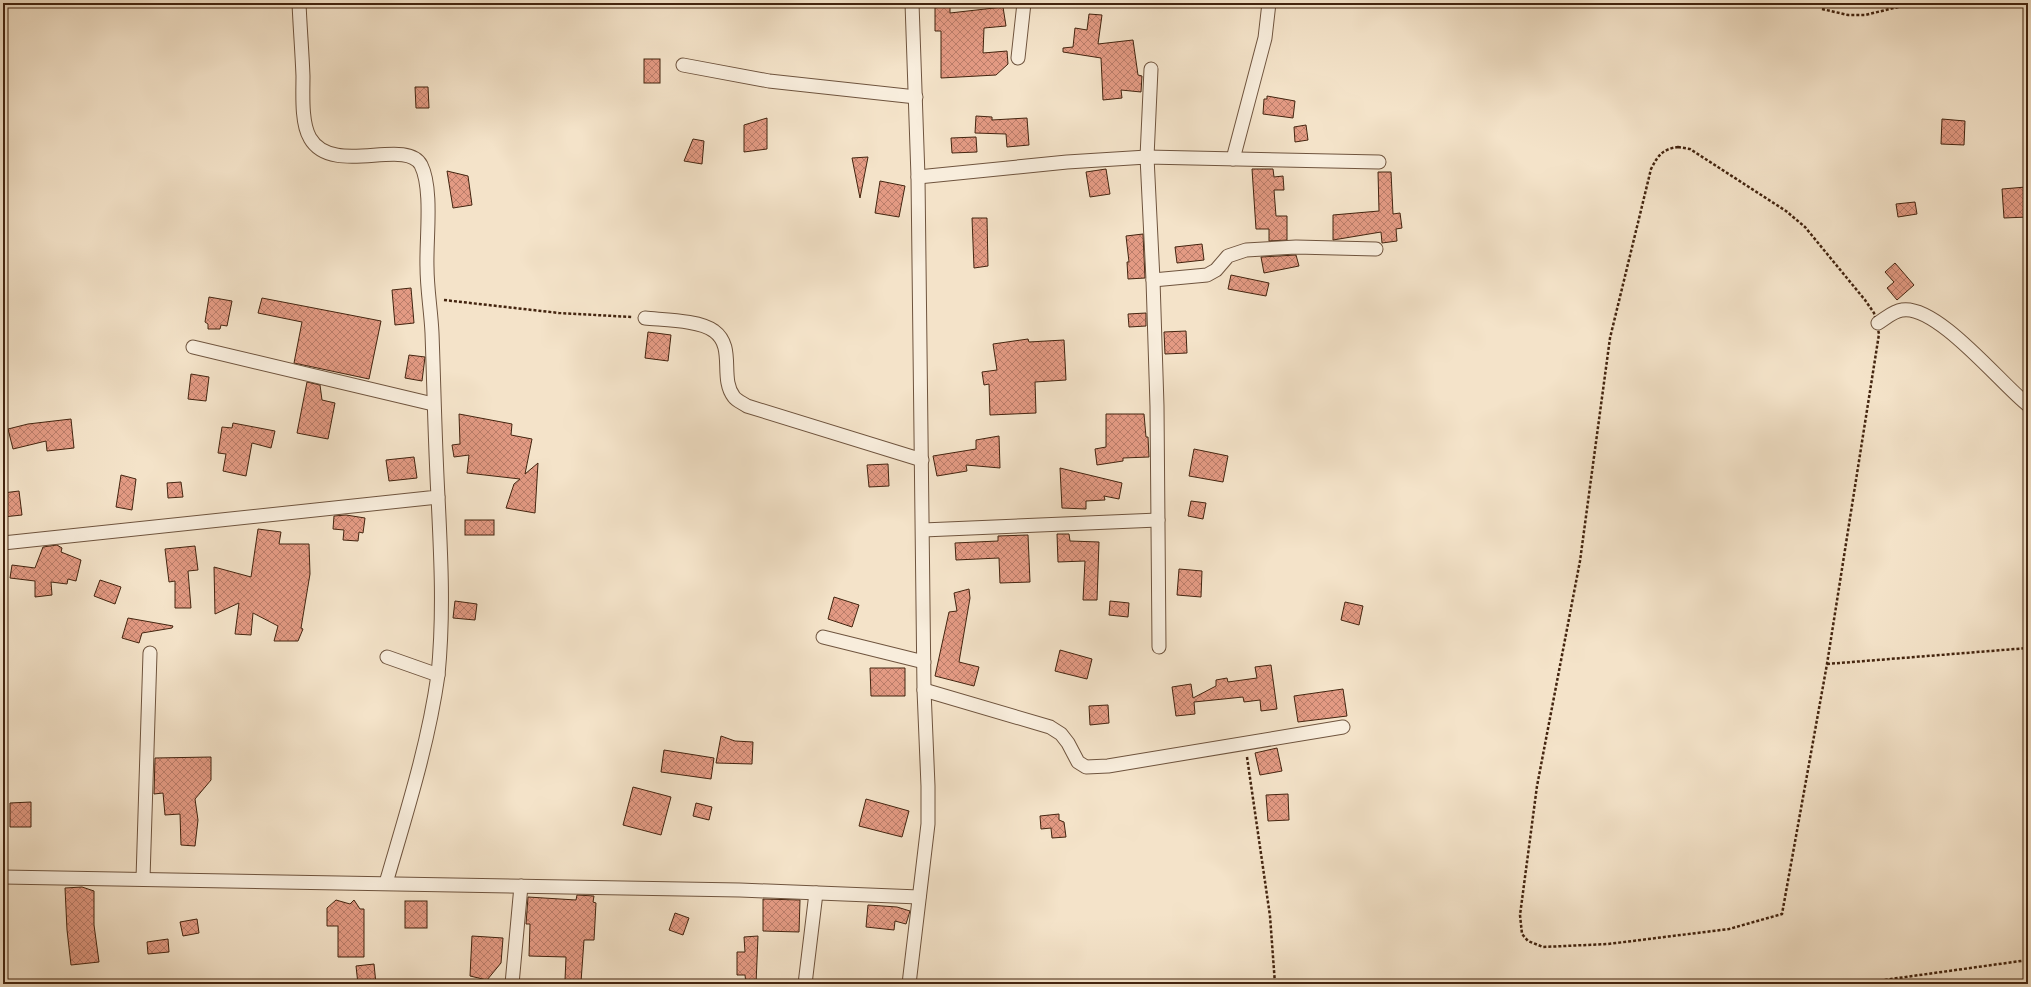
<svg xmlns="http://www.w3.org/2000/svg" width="2031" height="987" viewBox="0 0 2031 987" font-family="'Sorts Mill Goudy',serif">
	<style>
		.building { fill: url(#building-cross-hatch); stroke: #43240f }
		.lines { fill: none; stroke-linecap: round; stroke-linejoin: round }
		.street-casing { stroke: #6f543e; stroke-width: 15 }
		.path { stroke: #43240f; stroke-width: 2.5; stroke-dasharray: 3 2; stroke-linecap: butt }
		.street { stroke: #f8eddc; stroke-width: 13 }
	</style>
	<defs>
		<pattern id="building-cross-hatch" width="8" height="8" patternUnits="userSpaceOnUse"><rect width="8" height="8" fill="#e39a83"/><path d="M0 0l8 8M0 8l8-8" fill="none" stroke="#ba7d6a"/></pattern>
	</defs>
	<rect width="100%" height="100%" fill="#f4e3c9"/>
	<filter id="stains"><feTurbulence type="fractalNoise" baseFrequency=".005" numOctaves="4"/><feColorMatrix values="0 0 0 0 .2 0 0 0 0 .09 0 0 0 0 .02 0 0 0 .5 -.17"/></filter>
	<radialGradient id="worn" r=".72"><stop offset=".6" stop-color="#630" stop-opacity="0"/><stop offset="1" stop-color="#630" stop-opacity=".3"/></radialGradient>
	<!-- building -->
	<g class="building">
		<polygon points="935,3 950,3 950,13 1003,7 1006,26 984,28 983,53 1007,51 1008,64 996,75 941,78 941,31 935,31"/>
		<polygon points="1089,14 1102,15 1098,44 1133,40 1138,75 1142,76 1141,92 1121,90 1122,98 1103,100 1101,58 1063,52 1063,48 1073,47 1075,28 1087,30"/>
		<rect x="644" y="59" width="16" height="24"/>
		<polygon points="415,87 428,87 429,108 416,108"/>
		<polygon points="1267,96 1295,101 1293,118 1263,114 1264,99 1267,99"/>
		<polygon points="976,116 992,117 992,120 1027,118 1029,145 1007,147 1006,134 975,133"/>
		<polygon points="767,118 767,149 744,152 744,125"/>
		<polygon points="1942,119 1965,121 1964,145 1941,144"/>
		<polygon points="1306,125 1308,140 1295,142 1294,127"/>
		<polygon points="976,137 977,152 952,153 951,138"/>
		<polygon points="693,139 704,141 702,164 684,161"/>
		<polygon points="868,157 860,198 852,158"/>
		<polygon points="1106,169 1110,194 1090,197 1086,172"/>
		<polygon points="1252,169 1273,169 1274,177 1283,176 1284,190 1274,190 1276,216 1287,216 1287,240 1269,241 1269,229 1256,229"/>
		<polygon points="447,171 468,176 472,205 453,208"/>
		<polygon points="1378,172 1391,172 1393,214 1400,213 1402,228 1396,229 1397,241 1382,243 1381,232 1333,240 1333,215 1379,211"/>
		<polygon points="880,181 905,186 899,217 875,213"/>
		<polygon points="2026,187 2028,217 2004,218 2002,189"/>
		<polygon points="1915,202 1917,214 1898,217 1896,204"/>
		<polygon points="972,218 987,218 988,266 974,268"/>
		<polygon points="1143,234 1145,278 1128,279 1127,262 1129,262 1126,236"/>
		<polygon points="1202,244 1204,260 1177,263 1175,247"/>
		<polygon points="1296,255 1299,266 1264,273 1261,257"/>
		<polygon points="1895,263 1914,285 1897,300 1887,288 1894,282 1885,272"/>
		<polygon points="1231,275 1269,283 1266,296 1228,289"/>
		<polygon points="411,288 414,323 395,325 392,290"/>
		<polygon points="209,297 232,301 227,326 221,325 220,329 208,329 208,324 205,322"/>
		<polygon points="262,298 381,321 369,379 294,363 302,322 258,313"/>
		<polygon points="1146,313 1146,326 1129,327 1128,314"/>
		<polygon points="1186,331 1187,353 1165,354 1164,332"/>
		<polygon points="648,332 671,335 668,361 645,358"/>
		<polygon points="1028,339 1029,342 1064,340 1066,380 1035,382 1036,413 990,415 989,384 984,385 982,372 997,370 993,344"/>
		<polygon points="409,355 425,357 422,381 405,378"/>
		<polygon points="191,374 209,377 206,401 188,399"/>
		<polygon points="307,382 320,385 322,400 335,403 328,439 297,433"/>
		<polygon points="459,414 512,424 511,435 532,439 525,474 538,463 535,513 506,508 514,484 520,479 467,473 469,455 454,457 452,445 460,444"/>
		<polygon points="1106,414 1144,414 1146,437 1148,437 1149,457 1123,458 1123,461 1097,465 1095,449 1106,447"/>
		<polygon points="71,419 74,448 47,451 46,441 13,449 8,429 28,424"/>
		<polygon points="233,423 275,431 271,448 252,443 246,476 223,471 226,454 218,453 222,427 232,428"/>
		<polygon points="999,436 1000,468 966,465 967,471 937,476 933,456 976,449 976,440"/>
		<polygon points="1194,449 1228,456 1223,482 1189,476"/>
		<polygon points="414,457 417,478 389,481 386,460"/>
		<polygon points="888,464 889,486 869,487 867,465"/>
		<polygon points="1060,468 1122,483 1119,499 1104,496 1105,500 1086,501 1086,509 1062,508"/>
		<polygon points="121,475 136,479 132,510 116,507"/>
		<polygon points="181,482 183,497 168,498 167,483"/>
		<polygon points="19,491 22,515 3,517 3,493"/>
		<polygon points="1191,501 1206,503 1203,519 1188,516"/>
		<polygon points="346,515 365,518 363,533 359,532 358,541 343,540 344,530 333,529 334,516"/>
		<rect x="465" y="520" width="29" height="15"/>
		<polygon points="258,529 281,532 279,544 309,544 310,574 301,628 303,629 298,641 274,641 278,626 253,613 251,635 235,634 239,603 215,614 214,567 251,577"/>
		<polygon points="1057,534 1069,534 1070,541 1099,542 1097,600 1083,600 1085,561 1058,562"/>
		<polygon points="1028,535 1030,582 1000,583 999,558 956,560 955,543 998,541 998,536"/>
		<polygon points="57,545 62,548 61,552 81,560 76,581 68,579 67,584 51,582 52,595 35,597 35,581 10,578 12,565 35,568 43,547"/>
		<polygon points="195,546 198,570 188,571 191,608 175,608 175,581 169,582 165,549"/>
		<polygon points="1179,569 1202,571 1201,597 1177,595"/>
		<polygon points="100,580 121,587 115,604 94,596"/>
		<polygon points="969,589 970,598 959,662 979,667 974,686 935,676 949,612 957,611 954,593"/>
		<polygon points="834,597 859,605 852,627 828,619"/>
		<polygon points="455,601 477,604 475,620 453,618"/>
		<polygon points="1110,601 1129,603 1128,617 1109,615"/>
		<polygon points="1345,602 1363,606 1359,625 1341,620"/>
		<polygon points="128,618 173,626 172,628 142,633 139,643 122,638"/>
		<polygon points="1060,650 1092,659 1087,679 1055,671"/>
		<polygon points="1271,665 1277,709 1261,711 1260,700 1244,702 1243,697 1194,702 1195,714 1176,716 1172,687 1191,684 1193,698 1216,686 1216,680 1227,678 1228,682 1257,678 1255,667"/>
		<polygon points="870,668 905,668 905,696 871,696"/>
		<polygon points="1343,689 1347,716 1298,722 1294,696"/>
		<polygon points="1108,705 1109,723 1090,725 1089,706"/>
		<polygon points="721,736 735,741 753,742 752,764 716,763"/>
		<polygon points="1277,748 1282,771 1260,775 1255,753"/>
		<polygon points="664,750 714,758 711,779 661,772"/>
		<polygon points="211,757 211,780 195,799 198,820 195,846 181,845 180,814 165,815 163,793 154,794 155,758"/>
		<polygon points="633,787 671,797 661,835 623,825"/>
		<polygon points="1288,794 1289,820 1268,821 1266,795"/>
		<polygon points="866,799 909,811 902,837 859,826"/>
		<polygon points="31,802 31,827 10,827 10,803"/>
		<polygon points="696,803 712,807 709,820 693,816"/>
		<polygon points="1059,814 1059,820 1064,822 1066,837 1052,838 1051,828 1041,829 1040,816"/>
		<polygon points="82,887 94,891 94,925 99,962 71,965 67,930 65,888"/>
		<polygon points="577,895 594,896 593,902 596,903 594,940 584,940 581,982 565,980 566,957 529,956 530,924 526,924 528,897 576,900"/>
		<polygon points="763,899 800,900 799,932 763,931"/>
		<polygon points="336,900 350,904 354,900 360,909 364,909 364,957 338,957 338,926 327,926 327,908"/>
		<rect x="405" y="901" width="22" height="27"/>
		<polygon points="868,905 897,907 910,911 906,924 895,921 894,930 866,927"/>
		<polygon points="675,913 689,918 683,935 669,930"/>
		<polygon points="197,919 199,933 183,936 180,922"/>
		<polygon points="472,936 503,938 501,963 487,980 470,976"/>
		<polygon points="758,936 756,984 746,984 745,975 737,975 737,952 745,952 744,937"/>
		<polygon points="168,939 169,952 148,954 147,942"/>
		<polygon points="374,964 376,984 358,984 356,966"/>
	</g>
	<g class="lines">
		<!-- street casing -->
		<g class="street-casing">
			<g id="street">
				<polyline points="1018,58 1024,3"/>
				<polyline points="683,65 769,81 916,97"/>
				<polyline points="1151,69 1147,157 1153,280 1157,406 1159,647"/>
				<polyline points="1233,159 1265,38 1269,3"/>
				<polyline points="918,177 1067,162 1147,157 1379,162"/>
				<polyline points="1153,280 1207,275 1216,270 1228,256 1246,250 1296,247 1376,249"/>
				<path d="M645,318C663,320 700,320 714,331C736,347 719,378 734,397C737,401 743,403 747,406L922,460"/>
				<path d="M1878,323C1885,319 1893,311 1902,310C1937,304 2001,384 2028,405"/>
				<polyline points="193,347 433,404"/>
				<path d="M438,497C441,557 444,615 438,675"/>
				<polyline points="923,530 1158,520"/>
				<path d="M3,543L438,497C435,442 434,388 432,333C431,311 427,289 427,267C426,239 433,189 421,165C406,137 332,177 310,138C301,123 303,93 303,76C302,51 300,27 299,3"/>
				<polyline points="823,637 924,662"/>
				<polyline points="924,690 1050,727 1061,734 1068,743 1078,762 1086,767 1108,766 1343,727"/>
				<polyline points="3,877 740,890 919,897"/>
				<polyline points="143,879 150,653"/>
				<path d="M386,883C406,814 428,746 438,675L387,657"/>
				<polyline points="512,984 521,886"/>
				<polyline points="805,984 816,893"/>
				<polyline points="909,984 928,824 928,786 924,690 918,177 912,3"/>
			</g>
		</g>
		<!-- path -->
		<g class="path">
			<polyline points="1822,9 1848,15 1865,15 1915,3"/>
			<path d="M1678,147L1690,149L1786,211L1805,227L1865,300L1874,313L1879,334L1827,664L1782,914L1729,929L1608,944L1543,947L1528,941L1522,934L1520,915L1537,786L1580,561L1610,338L1651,169C1658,155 1663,149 1678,147Z"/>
			<polyline points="444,300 559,313 632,317"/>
			<polyline points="1827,664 2028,648"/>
			<polyline points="1247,757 1270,916 1275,984"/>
			<polyline points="1855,984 2028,960"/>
		</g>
		<!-- street -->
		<use href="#street" class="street"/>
	</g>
	<!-- margin -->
	<rect width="2031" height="987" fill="none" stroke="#f4e3c9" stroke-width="16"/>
	<rect x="4" y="4" width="2023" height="979" fill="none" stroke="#43240f" stroke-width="2"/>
	<rect x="8" y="8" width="2015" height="971" fill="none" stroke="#43240f"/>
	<rect width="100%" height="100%" filter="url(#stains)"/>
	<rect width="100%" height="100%" fill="url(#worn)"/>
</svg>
